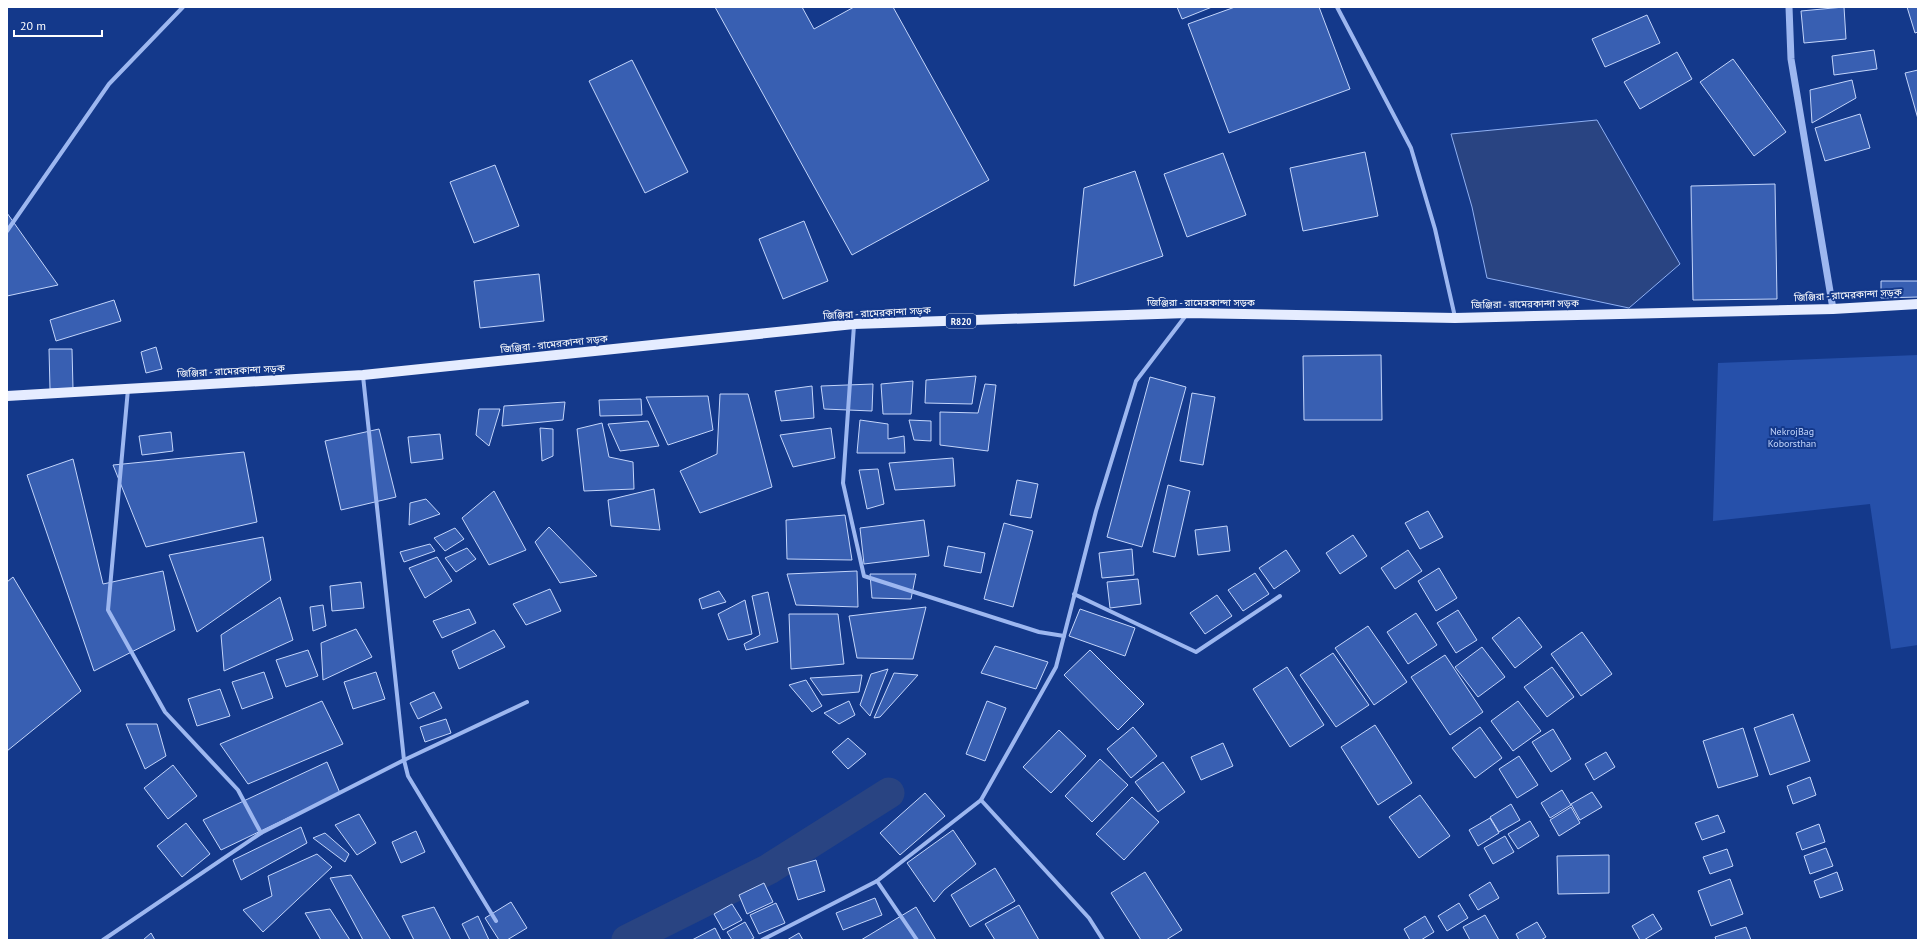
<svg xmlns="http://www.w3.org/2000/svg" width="1925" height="947" viewBox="0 0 1925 947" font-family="'PT Sans','Noto Sans Bengali',sans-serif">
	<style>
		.green { fill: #2650aa }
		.water { fill: #294482; stroke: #8fb0f3 }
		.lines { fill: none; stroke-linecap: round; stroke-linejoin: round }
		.canal { stroke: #294482; stroke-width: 31 }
		.building { fill: #385fb2; stroke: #c3d5fb }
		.minor { stroke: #9db7f0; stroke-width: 4 }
		.tertiary { stroke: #9db7f0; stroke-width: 7 }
		.primary { stroke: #e5ecff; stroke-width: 10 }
		.labels { text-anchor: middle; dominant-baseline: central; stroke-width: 4; stroke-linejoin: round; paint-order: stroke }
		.shield { fill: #14398b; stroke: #b8c4dc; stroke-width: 1 }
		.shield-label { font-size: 9px; font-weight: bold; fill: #fff }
		.street-label { font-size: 10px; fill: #fff; stroke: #14398b }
		.park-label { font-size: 10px; fill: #c3d5fb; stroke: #14398b }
	</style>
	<rect width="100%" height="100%" fill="#14398b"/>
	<!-- green -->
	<polygon class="green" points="1918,355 1918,645 1891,649 1870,504 1713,521 1718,363"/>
	<!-- water -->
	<polygon class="water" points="1597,120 1680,264 1629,308 1487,278 1472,207 1451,134"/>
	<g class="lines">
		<!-- canal -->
		<polyline class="canal" points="627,940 769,869 889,793"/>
	</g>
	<!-- building -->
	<g class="building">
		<polygon points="715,7 802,7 814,29 854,7 893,7 989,180 852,255"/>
		<polygon points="1177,7 1212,7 1182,19"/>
		<polygon points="1235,7 1319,7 1350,89 1229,133 1188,24"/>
		<polygon points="1844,7 1846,39 1804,43 1801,11"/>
		<polygon points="1907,7 1918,7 1918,32 1915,33"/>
		<polygon points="1647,15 1660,43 1605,67 1592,39"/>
		<polygon points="1874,50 1877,69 1834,75 1832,56"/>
		<polygon points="1677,52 1692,79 1640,109 1624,82"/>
		<polygon points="1733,59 1786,132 1754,156 1700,82"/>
		<polygon points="632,60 688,172 645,193 589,81"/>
		<polygon points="1918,70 1918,119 1905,73"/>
		<polygon points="1852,80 1856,98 1812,123 1810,90"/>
		<polygon points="1860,114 1870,148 1825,161 1815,128"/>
		<polygon points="1365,152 1378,216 1303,231 1290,168"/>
		<polygon points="1223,153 1246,215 1187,237 1164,174"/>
		<polygon points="495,165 519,226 474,243 450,182"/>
		<polygon points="1135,171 1163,256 1074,286 1084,188"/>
		<polygon points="1775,184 1777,299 1693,300 1691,186"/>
		<polygon points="7,213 58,285 7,296"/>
		<polygon points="804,221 828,281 783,299 759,239"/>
		<polygon points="539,274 544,321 480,328 474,281"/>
		<polygon points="1881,281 1918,281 1918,297 1881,298"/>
		<polygon points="114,300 121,321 56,341 50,320"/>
		<polygon points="156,347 162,369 146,373 141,352"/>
		<polygon points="49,349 72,349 73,389 50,389"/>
		<polygon points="1381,355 1382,420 1304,420 1303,356"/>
		<polygon points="976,376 972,404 925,403 926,380"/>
		<polygon points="1150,377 1186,387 1142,547 1107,537"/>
		<polygon points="913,381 911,414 883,414 881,384"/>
		<polygon points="873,384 872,411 824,409 821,386"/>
		<polygon points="985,384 996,385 988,451 940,445 940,412 978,413"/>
		<polygon points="812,386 814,418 781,421 775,391"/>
		<polygon points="1192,393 1215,397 1203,465 1180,461"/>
		<polygon points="720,394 748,394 772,487 700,513 680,471 717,454"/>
		<polygon points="708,396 713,430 668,445 646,397"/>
		<polygon points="641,399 642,415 600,416 599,400"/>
		<polygon points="565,402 563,420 502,426 504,406"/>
		<polygon points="479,409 500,409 489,446 476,435"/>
		<polygon points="860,420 888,424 888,439 904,436 905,453 857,453"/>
		<polygon points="909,420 931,421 931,441 914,440"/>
		<polygon points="648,421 659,446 620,451 608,424"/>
		<polygon points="602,423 609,457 633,462 634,489 584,491 577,429"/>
		<polygon points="540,428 553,429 553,456 542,461"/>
		<polygon points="831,428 835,458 793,467 780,435"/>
		<polygon points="379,429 396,497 341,510 325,441"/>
		<polygon points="171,432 173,451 142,455 139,436"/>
		<polygon points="440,434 443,459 411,463 408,437"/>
		<polygon points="244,452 257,522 146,547 113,465"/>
		<polygon points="953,458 955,486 895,490 889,463"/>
		<polygon points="73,459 103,584 163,571 175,630 94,671 27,475"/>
		<polygon points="878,469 884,504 867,509 859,470"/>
		<polygon points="1017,480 1038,484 1031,518 1010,515"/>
		<polygon points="1168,485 1190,491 1175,557 1153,552"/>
		<polygon points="654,489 660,530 611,526 608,500"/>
		<polygon points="494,491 526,550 489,565 462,518"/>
		<polygon points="426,499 440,514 409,525 410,503"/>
		<polygon points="1428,511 1443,537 1420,549 1405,523"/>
		<polygon points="845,515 852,560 787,559 786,520"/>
		<polygon points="924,520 929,556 864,564 860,528"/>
		<polygon points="1004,523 1033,531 1013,607 984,599"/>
		<polygon points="1227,526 1230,551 1198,555 1195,530"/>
		<polygon points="549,527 597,576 560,583 535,542"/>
		<polygon points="455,528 464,539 445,551 434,538"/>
		<polygon points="1353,535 1367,556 1340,574 1326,553"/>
		<polygon points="263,537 271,580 197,632 169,555"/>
		<polygon points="430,544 435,551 404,562 400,552"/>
		<polygon points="948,546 985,553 981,573 944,566"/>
		<polygon points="467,548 476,559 456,572 445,558"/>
		<polygon points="1132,549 1134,575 1102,578 1099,553"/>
		<polygon points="1286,550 1300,571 1274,589 1259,568"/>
		<polygon points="1408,550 1422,571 1395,589 1381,568"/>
		<polygon points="437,557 452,581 425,598 409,568"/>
		<polygon points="1439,568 1457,598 1436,611 1418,581"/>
		<polygon points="857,571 858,607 796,605 787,574"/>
		<polygon points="1255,573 1269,594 1243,611 1228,590"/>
		<polygon points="870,574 916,574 911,599 872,598"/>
		<polygon points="13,577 81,691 7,751 7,582"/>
		<polygon points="1138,579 1141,604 1110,608 1107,582"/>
		<polygon points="361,582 364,608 332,611 330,586"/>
		<polygon points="550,589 561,611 526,625 513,604"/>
		<polygon points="719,591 726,602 702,609 699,599"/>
		<polygon points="768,592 778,642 746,650 744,644 760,635 752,596"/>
		<polygon points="1217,595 1232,616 1205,634 1190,613"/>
		<polygon points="280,597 293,640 224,671 221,635"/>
		<polygon points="745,600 752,634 728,640 718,614"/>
		<polygon points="323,605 326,626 313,631 310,607"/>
		<polygon points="926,607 913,659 857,658 849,616"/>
		<polygon points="469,609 476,623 442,638 433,621"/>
		<polygon points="1080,609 1135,628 1125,656 1069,636"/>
		<polygon points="1458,610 1477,640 1456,653 1437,623"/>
		<polygon points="1416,613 1437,645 1408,664 1387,632"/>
		<polygon points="789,614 838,614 844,664 791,669"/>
		<polygon points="1519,617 1542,647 1515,668 1492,638"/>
		<polygon points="1368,626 1407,682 1374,705 1335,648"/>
		<polygon points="356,629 372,657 323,680 321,643"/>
		<polygon points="494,630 505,647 459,669 452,651"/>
		<polygon points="1582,632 1612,674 1581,696 1551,654"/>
		<polygon points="995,646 1048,662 1036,689 981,673"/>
		<polygon points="1482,647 1505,677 1478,697 1455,667"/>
		<polygon points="308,650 318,676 286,687 276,660"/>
		<polygon points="1090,650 1144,704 1118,730 1064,675"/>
		<polygon points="1333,653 1369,705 1336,727 1300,675"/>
		<polygon points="1445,655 1483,712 1450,735 1411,677"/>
		<polygon points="1287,667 1324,725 1290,747 1253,689"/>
		<polygon points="1552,667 1574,697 1547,717 1524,687"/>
		<polygon points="888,669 870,716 860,705 871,674"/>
		<polygon points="264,672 273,698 242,709 232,682"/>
		<polygon points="376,672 385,699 353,709 344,682"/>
		<polygon points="894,673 918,675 880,717 874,718"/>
		<polygon points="862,675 859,692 822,695 810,678"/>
		<polygon points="806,680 822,706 812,712 789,685"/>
		<polygon points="220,689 230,716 197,726 188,699"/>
		<polygon points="434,692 442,708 418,719 410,703"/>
		<polygon points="322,701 343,744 248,784 220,744"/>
		<polygon points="849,701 855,715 839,724 824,713"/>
		<polygon points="987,701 1006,708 985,761 966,754"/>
		<polygon points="1518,701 1541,731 1513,751 1491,721"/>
		<polygon points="1793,714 1810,761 1770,775 1754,728"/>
		<polygon points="446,719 451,733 425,742 420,727"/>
		<polygon points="126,724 157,724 166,756 145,769"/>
		<polygon points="1375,725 1412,783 1378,805 1341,747"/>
		<polygon points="1133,727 1157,756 1131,778 1107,749"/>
		<polygon points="1480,727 1502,758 1475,778 1452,748"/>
		<polygon points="1743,728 1758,776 1718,788 1703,741"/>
		<polygon points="1553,729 1571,759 1551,772 1532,742"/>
		<polygon points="1059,730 1086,756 1051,793 1023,767"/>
		<polygon points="848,738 866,754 848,769 832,752"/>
		<polygon points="1223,743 1233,766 1201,780 1191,757"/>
		<polygon points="1606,752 1615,767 1594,780 1585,764"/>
		<polygon points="1519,756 1538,785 1517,798 1499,769"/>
		<polygon points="1100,759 1128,785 1092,822 1065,796"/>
		<polygon points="327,762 340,793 221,850 203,820"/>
		<polygon points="1163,762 1185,792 1158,812 1135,782"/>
		<polygon points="173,765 197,796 168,819 144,788"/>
		<polygon points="1810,777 1816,795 1793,804 1787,786"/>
		<polygon points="1562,790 1571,805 1550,818 1541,803"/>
		<polygon points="1592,792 1602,807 1580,820 1571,804"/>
		<polygon points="925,793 945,816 900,855 880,833"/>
		<polygon points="1420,795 1450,836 1419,858 1389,817"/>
		<polygon points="1132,797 1159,822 1124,860 1096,834"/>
		<polygon points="1511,804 1520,820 1499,832 1490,817"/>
		<polygon points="1571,807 1580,823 1559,836 1550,820"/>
		<polygon points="359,814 376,843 357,855 335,825"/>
		<polygon points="1718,815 1725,832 1702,840 1695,823"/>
		<polygon points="1490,818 1499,833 1478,846 1469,830"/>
		<polygon points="1530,821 1539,836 1518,849 1508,834"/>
		<polygon points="186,823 210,854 182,877 157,846"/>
		<polygon points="1819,824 1825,842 1802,850 1796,833"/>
		<polygon points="301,827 307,843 241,880 233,860"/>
		<polygon points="953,830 976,864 944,890 934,902 907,863"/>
		<polygon points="416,831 425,852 401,863 392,842"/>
		<polygon points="325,833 349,854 345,862 313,838"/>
		<polygon points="1505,836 1514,852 1493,864 1484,848"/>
		<polygon points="1826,848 1833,866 1810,874 1804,856"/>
		<polygon points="1727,849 1733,866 1710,874 1703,857"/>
		<polygon points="317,854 332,867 263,932 243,910 272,896 268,876"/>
		<polygon points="1609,855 1609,893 1558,894 1557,856"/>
		<polygon points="816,860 825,891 798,900 788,868"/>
		<polygon points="995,868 1015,901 970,927 951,895"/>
		<polygon points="1145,872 1182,930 1166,940 1141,940 1111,893"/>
		<polygon points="1837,872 1843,890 1820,898 1814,881"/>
		<polygon points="351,875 391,940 363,940 330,878"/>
		<polygon points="1730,879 1743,914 1711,926 1698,891"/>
		<polygon points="1490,882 1499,898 1478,910 1469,895"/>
		<polygon points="764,883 773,902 747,914 739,895"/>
		<polygon points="875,898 882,915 843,930 836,913"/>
		<polygon points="511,902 527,928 507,940 499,940 485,918"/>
		<polygon points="776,903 785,923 759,934 750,915"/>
		<polygon points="1459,903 1468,918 1447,931 1438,916"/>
		<polygon points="732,904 742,920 723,930 714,914"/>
		<polygon points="1019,905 1039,940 995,940 985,924"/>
		<polygon points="434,907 451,940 414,940 402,916"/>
		<polygon points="916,907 936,940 861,940"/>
		<polygon points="330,909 350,940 321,940 305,913"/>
		<polygon points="1653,914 1662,929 1644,940 1640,940 1632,926"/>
		<polygon points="1485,915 1499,940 1470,940 1463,927"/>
		<polygon points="478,916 489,940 470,940 462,924"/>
		<polygon points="1425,916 1434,932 1421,940 1410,940 1404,929"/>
		<polygon points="745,922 754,938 750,940 732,940 727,932"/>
		<polygon points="1537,922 1546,937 1541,940 1519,940 1516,934"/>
		<polygon points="1746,927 1751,940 1716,940 1715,937"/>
		<polygon points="715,928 721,940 692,940"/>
		<polygon points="151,933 155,940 143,940"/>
		<polygon points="799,933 803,940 787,940"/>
	</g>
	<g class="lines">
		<!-- minor -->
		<g class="minor">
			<polyline points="1337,7 1411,148 1435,229 1455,317"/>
			<polyline points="7,231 109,84 183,7"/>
			<polyline points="854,325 843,483 864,576 1039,632 1064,636"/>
			<polyline points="363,376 404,760 408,776 496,921"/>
			<polyline points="128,389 108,610 165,712 238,790 261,833 404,760 527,702"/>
			<polyline points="1074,594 1196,652 1280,596"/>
			<polyline points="981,800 1089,918 1103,940"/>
			<polyline points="877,881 917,940"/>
			<polyline points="103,940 261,833"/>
			<polyline points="762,940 877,881 981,800 1056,667 1096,511 1136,381 1187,314"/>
		</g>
		<!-- tertiary -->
		<polyline class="tertiary" points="1789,7 1791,59 1833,309"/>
		<!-- primary -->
		<polyline class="primary" points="7,396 363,375 854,324 1187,313 1455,318 1833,309 1918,304"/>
	</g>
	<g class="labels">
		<!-- shield labels -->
		<rect class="shield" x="946" y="314" width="30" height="14" rx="3"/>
		<g class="shield-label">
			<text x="961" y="321">R820</text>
		</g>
		<!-- street labels -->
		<g class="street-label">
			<text transform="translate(1848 295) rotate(-3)">জিঞ্জিরা - রামেরকান্দা সড়ক</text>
			<text x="1201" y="302">জিঞ্জিরা - রামেরকান্দা সড়ক</text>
			<text transform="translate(1525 304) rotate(-1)">জিঞ্জিরা - রামেরকান্দা সড়ক</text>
			<text transform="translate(877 313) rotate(-3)">জিঞ্জিরা - রামেরকান্দা সড়ক</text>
			<text transform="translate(554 344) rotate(-6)">জিঞ্জিরা - রামেরকান্দা সড়ক</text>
			<text transform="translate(231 371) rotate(-3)">জিঞ্জিরা - রামেরকান্দা সড়ক</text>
		</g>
		<!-- park labels -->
		<g class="park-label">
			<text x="1792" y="431">NekrojBag<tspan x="1792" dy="12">Koborsthan</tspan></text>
		</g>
	</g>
	<!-- border -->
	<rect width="1925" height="947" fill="none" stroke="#ffffff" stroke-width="16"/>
	<!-- scale -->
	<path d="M14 30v6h88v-6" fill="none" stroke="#ffffff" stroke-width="2"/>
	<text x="20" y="30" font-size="12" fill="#ffffff" stroke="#14398b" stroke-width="3" paint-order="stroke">20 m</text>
</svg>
